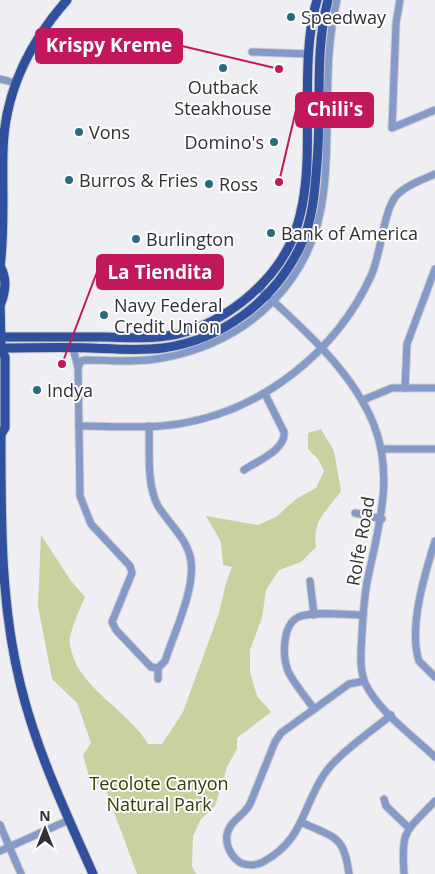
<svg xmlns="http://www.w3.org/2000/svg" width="435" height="874" viewBox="0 0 435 874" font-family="'Open Sans',sans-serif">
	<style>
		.green { fill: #cad09e }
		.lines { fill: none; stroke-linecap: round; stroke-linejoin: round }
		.minor-casing { stroke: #cdcdd0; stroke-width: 9 }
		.major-casing { stroke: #cdcdd0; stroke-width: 11 }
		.minor { stroke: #859ac6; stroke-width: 7 }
		.major { stroke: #304f9c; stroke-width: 9 }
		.poi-dot { fill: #276b7c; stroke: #fdfdff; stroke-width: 2 }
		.labels { text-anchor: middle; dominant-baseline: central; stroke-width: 4; stroke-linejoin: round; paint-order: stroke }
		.poi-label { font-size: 18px; fill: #313132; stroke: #fdfdff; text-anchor: start }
		.street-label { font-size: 18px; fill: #313132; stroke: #fdfdff }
		.park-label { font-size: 18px; fill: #383b01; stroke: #fdfdff }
		.leader { fill: none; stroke: #c2185b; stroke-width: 2 }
		.callout-dot { fill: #c2185b; stroke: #fdfdff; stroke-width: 2 }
		.callout { fill: #c2185b; stroke: #c2185b; stroke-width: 2 }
		.callout-label { font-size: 19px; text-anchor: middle; font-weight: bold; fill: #fff }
	</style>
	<rect width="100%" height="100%" fill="#efeff3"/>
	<!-- green -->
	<path class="green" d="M321,429L334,451L341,491C326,513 312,519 316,547L301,562L279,570L266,590L262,618L250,650V672L257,696L271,712L237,738V749L227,767L215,806L201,819L193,836L192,866L196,874H137L107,793L89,776L83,755L91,743L77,703L52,679L38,606L41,535L71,581L85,597C81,607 68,634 70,644C75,687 128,709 148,744H162L183,712L219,613L226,583L232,567L223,565L221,542L206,516L258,525L276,517L296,499L316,488L324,471L318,459L308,449V433Z"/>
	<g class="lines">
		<!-- minor casing -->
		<g class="minor-casing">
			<g id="minor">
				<polyline points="400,0 396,23 392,128 435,110"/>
				<polyline points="252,52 309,54"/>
				<polyline points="0,79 15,83"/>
				<path d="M258,287C301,327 352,370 374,425C394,476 379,526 368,577C364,596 363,615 362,634C361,650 359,668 365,683C379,712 412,735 435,757"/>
				<polyline points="73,349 78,367 80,496 91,524 130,566 132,573 112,622 116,630 151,667 158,668"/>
				<path d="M78,367L81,361L86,360C110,360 137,363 162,358C250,342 315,280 324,189C331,126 322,62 337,0"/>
				<polyline points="405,388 407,344 435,269"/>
				<polyline points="363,400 392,388 435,388"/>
				<path d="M79,426C112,426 146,429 178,424C262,411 336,352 371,276C381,255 383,212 396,196C406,185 422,180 435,174"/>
				<path d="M149,426C150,450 146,484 158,506C169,524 188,539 191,561C195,590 174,633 165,661L158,668"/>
				<polyline points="381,449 435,449"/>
				<path d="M244,470C257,461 286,450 284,432L265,394"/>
				<polyline points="355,513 382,519"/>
				<path d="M435,541C425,573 408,628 419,661L435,677"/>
				<polyline points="310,581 314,615"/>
				<polyline points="158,668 158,679"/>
				<path d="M364,681L349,684L281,733L275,742L250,804C245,814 235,818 230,827C223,838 228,853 238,861C244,866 256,866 263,862C303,840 301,811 323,776C335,756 372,731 391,715"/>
				<path d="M314,709C306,697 294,684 288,671C282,655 282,622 301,616C320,611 344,615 363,615"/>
				<polyline points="384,799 386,806 409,828"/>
				<path d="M301,822C334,838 344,834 349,874"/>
				<polyline points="0,825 21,874"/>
				<polyline points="0,851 69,820"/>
				<path d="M404,874C401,829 405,833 435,801"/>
			</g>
		</g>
		<!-- major casing -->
		<g class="major-casing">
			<g id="major">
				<path d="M0,266C7,278 6,290 1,303"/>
				<path d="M0,267C5,229 2,190 3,152C4,93 29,43 67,0"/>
				<path d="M0,300L1,348L5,357V428L1,434C1,519 0,604 21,687C37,752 66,813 93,874"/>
				<path d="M0,337C34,337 68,337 102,337C128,338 153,339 178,334C225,322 272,285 292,240C302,216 306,189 307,162C309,114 303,45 317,0"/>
				<path d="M0,348C30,348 61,347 91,348C115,349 139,351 163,348C222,340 274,301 300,247C313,221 315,190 317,162C322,108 314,53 328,0"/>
			</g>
		</g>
		<!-- minor -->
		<use href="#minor" class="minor"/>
		<!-- major -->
		<use href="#major" class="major"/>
	</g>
	<!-- markers -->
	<g class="poi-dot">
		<circle cx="291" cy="17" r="5"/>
		<circle cx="223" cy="68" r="5"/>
		<circle cx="79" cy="132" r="5"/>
		<circle cx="274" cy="142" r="5"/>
		<circle cx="69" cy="180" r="5"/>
		<circle cx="209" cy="184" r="5"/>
		<circle cx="271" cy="233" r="5"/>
		<circle cx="136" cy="239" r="5"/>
		<circle cx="104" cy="315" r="5"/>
		<circle cx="37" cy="390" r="5"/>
	</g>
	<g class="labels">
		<!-- poi labels -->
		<g class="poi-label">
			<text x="301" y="17">Speedway</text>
			<text x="223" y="87" text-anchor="middle">Outback<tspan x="223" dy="21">Steakhouse</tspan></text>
			<text x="89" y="132">Vons</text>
			<text x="264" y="142" text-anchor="end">Domino's</text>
			<text x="79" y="180">Burros &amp; Fries</text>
			<text x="219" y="184">Ross</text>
			<text x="281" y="233">Bank of America</text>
			<text x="146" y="239">Burlington</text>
			<text x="114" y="305">Navy Federal<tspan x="114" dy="21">Credit Union</tspan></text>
			<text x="47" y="390">Indya</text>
		</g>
		<!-- street labels -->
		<g class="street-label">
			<text transform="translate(360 541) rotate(-80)">Rolfe Road</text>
		</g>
		<!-- park labels -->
		<g class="park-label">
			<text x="159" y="783">Tecolote Canyon<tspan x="159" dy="21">Natural Park</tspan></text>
		</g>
	</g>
	<!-- callouts -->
	<path class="leader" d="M279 69L182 46M279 182L296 110M62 364L97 272"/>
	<g class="callout-dot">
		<circle cx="279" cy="69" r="5"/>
		<circle cx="279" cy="182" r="5"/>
		<circle cx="62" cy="364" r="5"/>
	</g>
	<g class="callout">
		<rect x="36" y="29" width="146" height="34" rx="5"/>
		<rect x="296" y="93" width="77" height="34" rx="5"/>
		<rect x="97" y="255" width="126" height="34" rx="5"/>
	</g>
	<g class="callout-label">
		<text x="109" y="52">Krispy Kreme</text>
		<text x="335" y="116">Chili's</text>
		<text x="160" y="279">La Tiendita</text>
	</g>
	<!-- north arrow -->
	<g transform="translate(45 829)" stroke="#fdfdff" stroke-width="4" paint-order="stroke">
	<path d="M0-4L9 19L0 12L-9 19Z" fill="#313132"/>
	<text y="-8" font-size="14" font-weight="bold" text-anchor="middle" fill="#313132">N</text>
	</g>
</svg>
